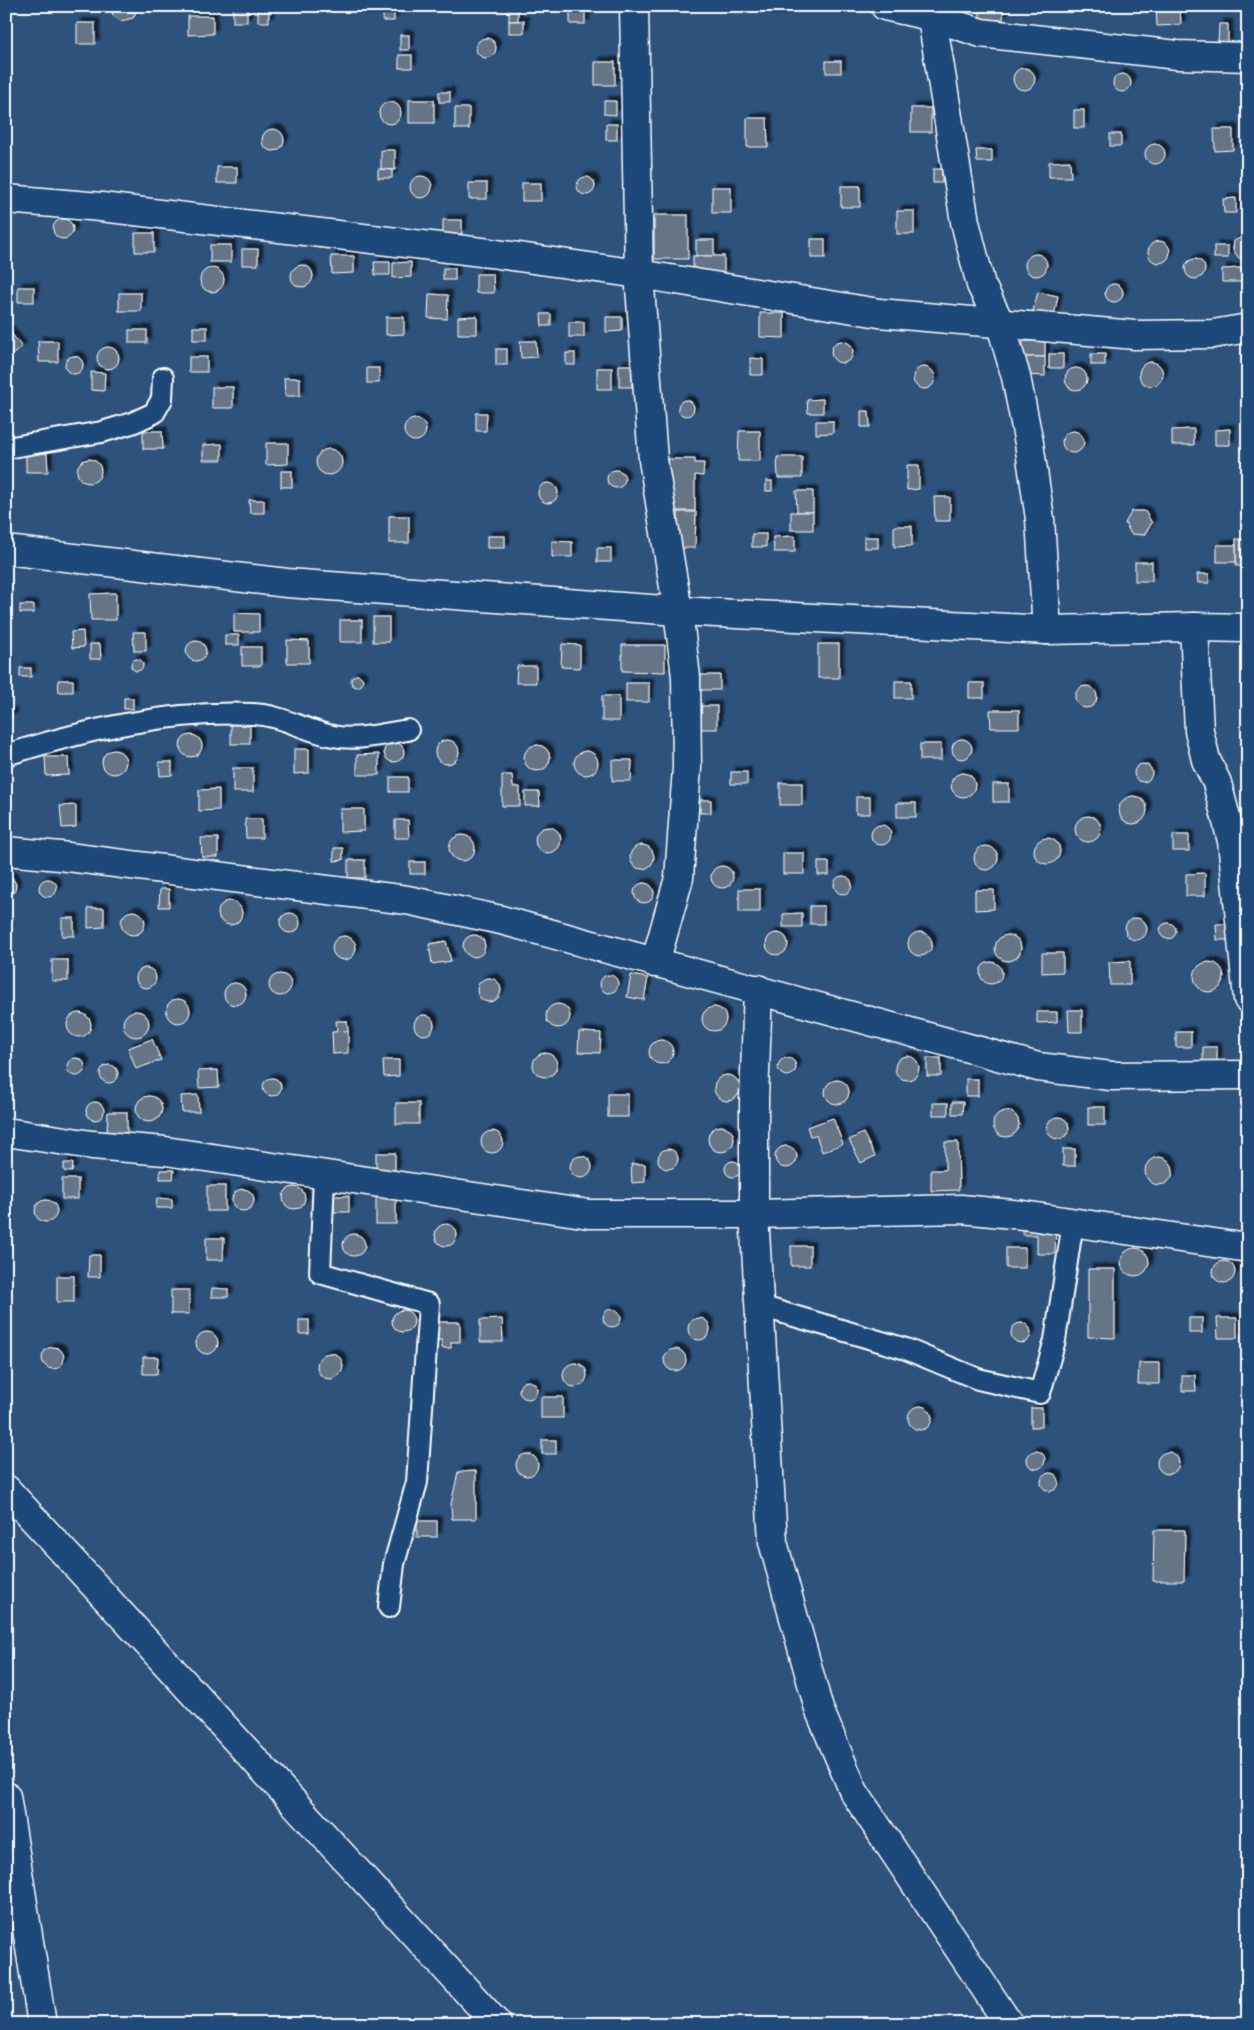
<svg xmlns="http://www.w3.org/2000/svg" width="1254" height="2030" viewBox="0 0 1254 2030" font-family="'Shantell Sans',sans-serif">
	<style>
		.building { fill: #667486; stroke: #fff; filter: url(#shadow) }
		.lines { fill: none; stroke-linecap: round; stroke-linejoin: round }
		.lane-casing { stroke: #fff; stroke-width: 24 }
		.street-casing { stroke: #fff; stroke-width: 31 }
		.lane { stroke: #1f4a7a; stroke-width: 20 }
		.street { stroke: #1f4a7a; stroke-width: 28 }
	</style>
	<defs>
		<filter id="shadow"><feDropShadow dx="4.5" dy="-4.5" stdDeviation="1" flood-color="#0009"/></filter>
	</defs>
	<rect width="100%" height="100%" fill="#2d527c"/>
	<filter id="ink" filterUnits="userSpaceOnUse"><feTurbulence type="fractalNoise" baseFrequency=".02" numOctaves="2"/><feDisplacementMap in="SourceGraphic" scale="10" xChannelSelector="R" yChannelSelector="G"/><feConvolveMatrix kernelMatrix="1 2 1 2 8 2 1 2 1" color-interpolation-filters="sRGB"/></filter>
	<g filter="url(#ink)">
		<!-- building -->
		<g class="building">
			<polygon points="111,6 137,6 137,10 133,18 121,21 113,16"/>
			<rect x="233" y="6" width="14" height="16"/>
			<rect x="258" y="6" width="11" height="16"/>
			<rect x="383" y="6" width="11" height="15"/>
			<polygon points="980,6 1004,6 1003,20 980,19"/>
			<polygon points="1156,6 1180,6 1181,25 1157,26"/>
			<rect x="570" y="7" width="15" height="17"/>
			<rect x="509" y="8" width="9" height="13"/>
			<polygon points="188,16 213,16 213,34 188,35"/>
			<rect x="509" y="21" width="15" height="12"/>
			<rect x="77" y="23" width="18" height="21"/>
			<polygon points="1219,24 1228,24 1228,44 1218,44"/>
			<rect x="400" y="35" width="9" height="15"/>
			<circle cx="486" cy="48" r="10"/>
			<rect x="399" y="55" width="13" height="13"/>
			<rect x="826" y="61" width="15" height="12"/>
			<rect x="595" y="62" width="20" height="23"/>
			<circle cx="1024" cy="79" r="11"/>
			<circle cx="1122" cy="83" r="9"/>
			<rect x="439" y="92" width="11" height="10"/>
			<rect x="409" y="100" width="25" height="23"/>
			<polygon points="604,101 616,101 616,115 604,114"/>
			<circle cx="390" cy="113" r="11"/>
			<rect x="455" y="108" width="14" height="21"/>
			<rect x="911" y="108" width="20" height="24"/>
			<rect x="1074" y="110" width="10" height="18"/>
			<polygon points="747,118 767,118 768,147 747,147"/>
			<rect x="606" y="124" width="11" height="16"/>
			<circle cx="273" cy="140" r="11"/>
			<polygon points="1214,129 1233,129 1233,150 1215,151"/>
			<rect x="1110" y="134" width="11" height="12"/>
			<circle cx="1155" cy="154" r="10"/>
			<polygon points="381,150 395,150 395,170 381,169"/>
			<polygon points="976,150 992,150 992,162 977,162"/>
			<polygon points="1070,161 1071,177 1049,177 1049,162"/>
			<rect x="217" y="167" width="20" height="16"/>
			<polygon points="378,169 392,170 392,178 378,178"/>
			<rect x="933" y="169" width="9" height="14"/>
			<circle cx="421" cy="187" r="11"/>
			<circle cx="586" cy="186" r="9"/>
			<rect x="469" y="183" width="18" height="16"/>
			<rect x="522" y="183" width="19" height="18"/>
			<rect x="841" y="186" width="19" height="21"/>
			<rect x="712" y="187" width="19" height="26"/>
			<polygon points="1236,198 1236,213 1224,213 1223,199"/>
			<rect x="897" y="211" width="17" height="23"/>
			<rect x="654" y="215" width="34" height="44"/>
			<circle cx="63" cy="229" r="10"/>
			<rect x="443" y="220" width="19" height="14"/>
			<rect x="135" y="233" width="19" height="19"/>
			<polygon points="1240,238 1248,239 1246,257 1239,258 1233,250 1234,241"/>
			<rect x="811" y="239" width="14" height="19"/>
			<rect x="696" y="240" width="18" height="16"/>
			<circle cx="1159" cy="252" r="11"/>
			<rect x="210" y="245" width="21" height="17"/>
			<rect x="1214" y="246" width="14" height="12"/>
			<rect x="242" y="249" width="16" height="16"/>
			<circle cx="1036" cy="265" r="11"/>
			<polygon points="331,256 354,256 354,273 332,274"/>
			<rect x="693" y="256" width="31" height="18"/>
			<circle cx="1195" cy="269" r="10"/>
			<polygon points="374,262 390,262 390,275 375,275"/>
			<polygon points="411,262 411,277 393,278 393,263"/>
			<circle cx="302" cy="276" r="11"/>
			<rect x="443" y="268" width="12" height="12"/>
			<polygon points="1242,268 1242,282 1222,282 1222,269"/>
			<circle cx="212" cy="280" r="12"/>
			<polygon points="476,274 493,274 494,293 476,293"/>
			<circle cx="1114" cy="293" r="9"/>
			<rect x="18" y="287" width="16" height="15"/>
			<polygon points="1038,292 1058,296 1054,316 1033,311"/>
			<rect x="119" y="293" width="22" height="18"/>
			<polygon points="429,294 448,295 447,319 428,318"/>
			<polygon points="760,313 784,313 784,338 760,337"/>
			<polygon points="541,314 551,314 551,326 542,326"/>
			<polygon points="477,316 477,334 458,334 458,317"/>
			<polygon points="386,317 404,317 404,334 386,335"/>
			<polygon points="606,317 622,317 622,331 606,332"/>
			<rect x="569" y="322" width="15" height="15"/>
			<rect x="193" y="327" width="14" height="13"/>
			<polygon points="8,329 22,347 12,355 6,347"/>
			<rect x="129" y="330" width="18" height="13"/>
			<circle cx="842" cy="352" r="11"/>
			<polygon points="38,341 58,341 58,362 39,362"/>
			<polygon points="520,341 536,341 537,357 521,358"/>
			<rect x="1023" y="341" width="22" height="16"/>
			<circle cx="108" cy="358" r="11"/>
			<rect x="496" y="349" width="11" height="16"/>
			<rect x="566" y="353" width="9" height="12"/>
			<rect x="1049" y="354" width="14" height="14"/>
			<rect x="1091" y="354" width="14" height="11"/>
			<circle cx="74" cy="365" r="9"/>
			<rect x="189" y="357" width="18" height="15"/>
			<polygon points="1025,357 1045,357 1045,376 1025,375"/>
			<polygon points="750,358 763,359 763,375 750,375"/>
			<circle cx="1151" cy="374" r="12"/>
			<rect x="619" y="365" width="13" height="22"/>
			<circle cx="924" cy="378" r="11"/>
			<circle cx="1076" cy="379" r="11"/>
			<rect x="367" y="368" width="12" height="15"/>
			<rect x="597" y="368" width="15" height="21"/>
			<polygon points="91,372 105,373 104,391 91,390"/>
			<polygon points="284,378 300,378 300,396 285,396"/>
			<rect x="212" y="387" width="21" height="21"/>
			<polygon points="823,399 823,413 808,413 807,400"/>
			<circle cx="686" cy="408" r="8"/>
			<polygon points="861,411 869,411 870,427 861,427"/>
			<polygon points="476,413 487,413 486,431 476,431"/>
			<circle cx="415" cy="430" r="11"/>
			<polygon points="816,421 833,421 833,433 816,434"/>
			<polygon points="1194,429 1194,445 1172,445 1172,430"/>
			<polygon points="1230,429 1230,445 1215,445 1215,430"/>
			<polygon points="143,431 162,431 163,449 143,449"/>
			<polygon points="739,431 760,431 760,461 738,461"/>
			<circle cx="1073" cy="442" r="11"/>
			<polygon points="266,443 288,443 288,464 266,465"/>
			<polygon points="222,444 222,460 203,460 203,445"/>
			<circle cx="329" cy="462" r="13"/>
			<polygon points="26,453 47,453 48,472 26,472"/>
			<polygon points="777,457 802,457 802,478 778,478"/>
			<polygon points="668,459 695,459 695,463 704,463 703,476 695,475 695,511 668,511"/>
			<circle cx="89" cy="471" r="12"/>
			<polygon points="907,465 919,465 919,489 907,490"/>
			<circle cx="616" cy="479" r="9"/>
			<rect x="281" y="471" width="11" height="16"/>
			<rect x="766" y="481" width="6" height="10"/>
			<circle cx="548" cy="493" r="10"/>
			<polygon points="796,491 813,491 813,512 797,512"/>
			<polygon points="934,497 950,497 950,521 935,521"/>
			<polygon points="249,500 264,500 264,513 250,513"/>
			<polygon points="1132,511 1145,511 1152,523 1144,535 1131,534 1125,523"/>
			<polygon points="678,512 696,512 695,548 678,548"/>
			<rect x="791" y="512" width="22" height="18"/>
			<rect x="389" y="516" width="20" height="27"/>
			<polygon points="894,526 912,526 912,546 894,547"/>
			<rect x="752" y="534" width="14" height="13"/>
			<rect x="487" y="536" width="18" height="12"/>
			<polygon points="795,536 795,552 774,552 773,537"/>
			<rect x="864" y="537" width="14" height="11"/>
			<rect x="1236" y="539" width="12" height="27"/>
			<polygon points="552,541 572,542 572,557 552,557"/>
			<rect x="1217" y="545" width="19" height="17"/>
			<rect x="597" y="548" width="14" height="14"/>
			<rect x="1135" y="562" width="17" height="19"/>
			<polygon points="1197,574 1209,574 1209,583 1198,583"/>
			<polygon points="116,593 116,620 91,620 90,594"/>
			<rect x="20" y="605" width="14" height="8"/>
			<polygon points="234,613 259,614 259,632 234,632"/>
			<rect x="373" y="617" width="16" height="25"/>
			<rect x="340" y="620" width="22" height="22"/>
			<polygon points="83,631 84,647 72,648 71,632"/>
			<polygon points="133,632 146,632 146,651 134,651"/>
			<rect x="225" y="635" width="14" height="10"/>
			<polygon points="287,640 309,641 309,663 287,663"/>
			<circle cx="196" cy="651" r="10"/>
			<polygon points="90,644 100,644 101,659 90,659"/>
			<polygon points="562,644 580,645 580,668 561,667"/>
			<rect x="818" y="644" width="21" height="34"/>
			<polygon points="622,645 665,645 665,672 622,671"/>
			<rect x="242" y="647" width="19" height="19"/>
			<circle cx="137" cy="665" r="6"/>
			<polygon points="517,666 536,666 536,683 516,683"/>
			<rect x="20" y="668" width="11" height="9"/>
			<circle cx="357" cy="681" r="6"/>
			<rect x="700" y="675" width="20" height="15"/>
			<polygon points="58,680 73,680 73,692 59,692"/>
			<rect x="895" y="681" width="16" height="17"/>
			<rect x="626" y="683" width="23" height="19"/>
			<rect x="969" y="683" width="15" height="15"/>
			<circle cx="1086" cy="697" r="11"/>
			<rect x="602" y="696" width="17" height="25"/>
			<rect x="124" y="698" width="9" height="11"/>
			<rect x="701" y="706" width="16" height="23"/>
			<polygon points="990,710 1019,710 1019,728 991,728"/>
			<rect x="6" y="712" width="6" height="6"/>
			<rect x="231" y="723" width="19" height="21"/>
			<circle cx="191" cy="746" r="11"/>
			<circle cx="962" cy="749" r="10"/>
			<circle cx="447" cy="752" r="12"/>
			<circle cx="394" cy="752" r="10"/>
			<rect x="920" y="744" width="21" height="16"/>
			<circle cx="537" cy="758" r="13"/>
			<polygon points="294,749 309,749 309,773 294,774"/>
			<circle cx="114" cy="762" r="12"/>
			<circle cx="586" cy="763" r="12"/>
			<polygon points="379,754 379,775 357,775 357,755"/>
			<polygon points="45,757 68,757 69,775 46,776"/>
			<polygon points="612,760 632,760 631,781 612,781"/>
			<polygon points="159,762 172,762 172,775 160,776"/>
			<circle cx="1143" cy="773" r="9"/>
			<rect x="233" y="768" width="20" height="24"/>
			<rect x="731" y="772" width="16" height="12"/>
			<circle cx="963" cy="785" r="12"/>
			<polygon points="502,775 512,775 513,787 520,787 520,806 502,806"/>
			<rect x="390" y="777" width="18" height="15"/>
			<rect x="780" y="783" width="22" height="22"/>
			<rect x="993" y="784" width="16" height="18"/>
			<polygon points="219,789 219,810 199,811 199,790"/>
			<polygon points="525,792 539,792 540,806 525,806"/>
			<circle cx="1133" cy="810" r="14"/>
			<rect x="856" y="797" width="14" height="17"/>
			<rect x="700" y="800" width="11" height="13"/>
			<rect x="897" y="803" width="19" height="14"/>
			<polygon points="76,805 76,827 62,828 60,806"/>
			<polygon points="340,809 364,809 364,831 340,832"/>
			<circle cx="1088" cy="829" r="13"/>
			<polygon points="245,819 262,819 262,838 246,838"/>
			<polygon points="395,820 408,820 409,838 395,838"/>
			<circle cx="881" cy="835" r="10"/>
			<circle cx="548" cy="840" r="13"/>
			<circle cx="462" cy="848" r="13"/>
			<rect x="1173" y="835" width="16" height="16"/>
			<circle cx="1047" cy="851" r="13"/>
			<polygon points="201,838 218,838 218,857 202,857"/>
			<circle cx="642" cy="857" r="12"/>
			<circle cx="986" cy="858" r="12"/>
			<polygon points="334,848 343,848 343,860 334,861"/>
			<rect x="783" y="853" width="21" height="21"/>
			<rect x="348" y="860" width="17" height="18"/>
			<rect x="410" y="862" width="15" height="12"/>
			<rect x="818" y="862" width="11" height="13"/>
			<circle cx="722" cy="877" r="11"/>
			<polygon points="1205,873 1205,896 1186,896 1186,874"/>
			<polygon points="6,875 12,877 16,884 15,891 6,898"/>
			<circle cx="843" cy="885" r="9"/>
			<circle cx="48" cy="888" r="9"/>
			<circle cx="644" cy="893" r="10"/>
			<polygon points="160,889 169,889 169,907 159,907"/>
			<rect x="739" y="889" width="21" height="23"/>
			<polygon points="975,890 994,890 994,909 975,910"/>
			<circle cx="230" cy="913" r="12"/>
			<rect x="810" y="906" width="14" height="18"/>
			<polygon points="88,908 104,908 104,927 88,928"/>
			<circle cx="133" cy="923" r="12"/>
			<circle cx="290" cy="923" r="10"/>
			<polygon points="802,913 802,927 783,927 783,914"/>
			<circle cx="1136" cy="929" r="11"/>
			<rect x="62" y="918" width="12" height="18"/>
			<circle cx="1168" cy="931" r="8"/>
			<polygon points="1216,924 1229,924 1230,940 1217,940"/>
			<circle cx="920" cy="944" r="12"/>
			<circle cx="777" cy="944" r="11"/>
			<circle cx="474" cy="946" r="11"/>
			<circle cx="1008" cy="948" r="13"/>
			<circle cx="344" cy="948" r="12"/>
			<polygon points="446,941 451,961 432,964 429,944"/>
			<polygon points="1042,953 1063,953 1063,972 1042,973"/>
			<rect x="52" y="960" width="16" height="21"/>
			<polygon points="1130,961 1130,985 1110,985 1109,962"/>
			<circle cx="991" cy="973" r="11"/>
			<circle cx="1209" cy="977" r="15"/>
			<circle cx="146" cy="978" r="10"/>
			<circle cx="280" cy="985" r="11"/>
			<polygon points="631,975 648,978 644,1000 627,997"/>
			<circle cx="609" cy="984" r="9"/>
			<circle cx="489" cy="990" r="12"/>
			<circle cx="235" cy="994" r="11"/>
			<circle cx="178" cy="1011" r="12"/>
			<circle cx="558" cy="1016" r="12"/>
			<circle cx="714" cy="1019" r="12"/>
			<polygon points="1068,1010 1082,1010 1082,1032 1069,1032"/>
			<circle cx="136" cy="1024" r="13"/>
			<polygon points="1037,1012 1057,1012 1057,1022 1037,1023"/>
			<circle cx="79" cy="1025" r="12"/>
			<circle cx="424" cy="1025" r="10"/>
			<polygon points="336,1021 347,1021 348,1031 337,1032"/>
			<polygon points="348,1031 348,1053 333,1054 332,1032"/>
			<polygon points="579,1032 601,1033 600,1053 578,1052"/>
			<rect x="1176" y="1032" width="15" height="15"/>
			<polygon points="152,1039 161,1060 136,1069 128,1048"/>
			<circle cx="661" cy="1052" r="12"/>
			<rect x="1203" y="1047" width="14" height="16"/>
			<circle cx="545" cy="1065" r="12"/>
			<circle cx="907" cy="1068" r="12"/>
			<rect x="927" y="1058" width="14" height="18"/>
			<circle cx="787" cy="1067" r="9"/>
			<circle cx="76" cy="1067" r="9"/>
			<polygon points="383,1060 399,1060 399,1076 384,1077"/>
			<circle cx="109" cy="1074" r="9"/>
			<polygon points="218,1070 219,1087 199,1088 198,1071"/>
			<circle cx="727" cy="1088" r="13"/>
			<circle cx="272" cy="1087" r="9"/>
			<rect x="966" y="1079" width="12" height="17"/>
			<circle cx="837" cy="1092" r="12"/>
			<rect x="608" y="1094" width="20" height="23"/>
			<polygon points="198,1095 199,1112 182,1112 181,1096"/>
			<circle cx="149" cy="1109" r="13"/>
			<circle cx="95" cy="1111" r="9"/>
			<polygon points="952,1102 963,1102 962,1114 952,1114"/>
			<rect x="396" y="1103" width="23" height="21"/>
			<rect x="933" y="1103" width="15" height="12"/>
			<rect x="1088" y="1107" width="17" height="18"/>
			<circle cx="1006" cy="1124" r="13"/>
			<polygon points="108,1112 127,1112 127,1133 107,1133"/>
			<circle cx="1058" cy="1128" r="11"/>
			<polygon points="833,1118 843,1144 822,1152 816,1135 810,1136 807,1127"/>
			<circle cx="721" cy="1139" r="13"/>
			<circle cx="492" cy="1142" r="11"/>
			<polygon points="863,1133 875,1156 861,1163 849,1140"/>
			<polygon points="945,1142 958,1142 959,1190 931,1191 931,1170 945,1170"/>
			<circle cx="786" cy="1157" r="11"/>
			<circle cx="668" cy="1159" r="10"/>
			<rect x="1063" y="1149" width="12" height="17"/>
			<rect x="376" y="1153" width="19" height="19"/>
			<circle cx="581" cy="1167" r="11"/>
			<circle cx="1159" cy="1171" r="14"/>
			<circle cx="733" cy="1169" r="8"/>
			<polygon points="64,1163 73,1163 72,1172 64,1171"/>
			<polygon points="631,1164 645,1164 645,1182 632,1183"/>
			<polygon points="160,1170 174,1170 173,1179 160,1179"/>
			<rect x="62" y="1179" width="16" height="20"/>
			<rect x="207" y="1186" width="18" height="25"/>
			<circle cx="294" cy="1198" r="11"/>
			<circle cx="243" cy="1200" r="11"/>
			<rect x="376" y="1194" width="20" height="30"/>
			<rect x="334" y="1196" width="15" height="16"/>
			<polygon points="157,1198 172,1199 172,1208 156,1208"/>
			<circle cx="46" cy="1211" r="11"/>
			<polygon points="1023,1224 1056,1225 1055,1254 1037,1254 1037,1235 1023,1235"/>
			<circle cx="446" cy="1235" r="11"/>
			<circle cx="354" cy="1245" r="11"/>
			<polygon points="206,1238 224,1238 223,1260 206,1260"/>
			<rect x="791" y="1246" width="19" height="20"/>
			<rect x="1006" y="1248" width="19" height="20"/>
			<circle cx="1135" cy="1262" r="14"/>
			<polygon points="89,1255 100,1255 100,1277 88,1277"/>
			<circle cx="1224" cy="1272" r="11"/>
			<polygon points="1088,1269 1115,1269 1115,1338 1088,1337"/>
			<rect x="57" y="1276" width="17" height="26"/>
			<polygon points="212,1288 228,1289 228,1297 211,1297"/>
			<rect x="171" y="1290" width="18" height="24"/>
			<circle cx="612" cy="1318" r="9"/>
			<circle cx="403" cy="1321" r="11"/>
			<rect x="1189" y="1318" width="13" height="15"/>
			<polygon points="1217,1318 1237,1318 1237,1338 1218,1338"/>
			<circle cx="699" cy="1329" r="11"/>
			<polygon points="502,1319 503,1342 480,1342 480,1320"/>
			<rect x="299" y="1320" width="10" height="14"/>
			<polygon points="436,1322 460,1322 460,1342 451,1342 451,1348 442,1348 442,1340 436,1340"/>
			<circle cx="1021" cy="1333" r="10"/>
			<circle cx="207" cy="1343" r="11"/>
			<circle cx="53" cy="1358" r="11"/>
			<circle cx="675" cy="1360" r="11"/>
			<circle cx="330" cy="1366" r="13"/>
			<polygon points="143,1357 158,1357 157,1374 143,1374"/>
			<polygon points="1139,1363 1159,1363 1159,1384 1138,1384"/>
			<circle cx="575" cy="1375" r="12"/>
			<polygon points="1182,1375 1195,1375 1196,1391 1182,1391"/>
			<circle cx="528" cy="1390" r="9"/>
			<rect x="541" y="1397" width="22" height="21"/>
			<circle cx="920" cy="1418" r="12"/>
			<rect x="1031" y="1408" width="11" height="19"/>
			<rect x="542" y="1440" width="14" height="14"/>
			<circle cx="1036" cy="1460" r="9"/>
			<circle cx="1168" cy="1463" r="11"/>
			<circle cx="527" cy="1465" r="11"/>
			<polygon points="476,1471 476,1519 452,1519 451,1504 458,1472"/>
			<circle cx="1050" cy="1482" r="9"/>
			<rect x="417" y="1521" width="20" height="16"/>
			<polygon points="1154,1530 1185,1530 1184,1581 1153,1581"/>
		</g>
		<g class="lines">
			<!-- lane casing -->
			<g class="lane-casing">
				<g id="lane">
					<polyline points="6,448 102,432 132,423 154,413 162,399 163,378"/>
					<path d="M6,755C85,730 169,710 253,714C282,715 305,731 333,736C358,741 383,734 408,730"/>
					<polyline points="324,1176 320,1273 429,1304 417,1482 394,1564 389,1607"/>
					<polyline points="760,1306 906,1349 978,1379 1040,1393 1055,1340 1073,1222"/>
				</g>
			</g>
			<!-- street casing -->
			<g class="street-casing">
				<g id="street">
					<polyline points="634,6 639,274 653,460 678,611 686,677 687,768 679,878 655,963"/>
					<polyline points="885,6 930,16 981,33 1177,55 1248,57"/>
					<polyline points="930,6 965,222 981,285 1001,325 1016,377 1029,443 1040,519 1047,630"/>
					<polyline points="6,199 101,207 490,253 639,274 879,313 1135,335 1213,334 1248,328"/>
					<polyline points="6,550 287,583 678,611 1047,630 1194,627 1248,628"/>
					<polyline points="1194,627 1199,731 1206,760 1217,783 1232,841 1248,999"/>
					<polyline points="6,851 60,856 407,900 501,920 1038,1067 1111,1076 1248,1075"/>
					<polyline points="758,989 754,1100 754,1214 773,1542 819,1709 854,1792 1009,2024"/>
					<polyline points="6,1132 92,1145 165,1151 589,1214 754,1214 961,1209 1023,1215 1248,1248"/>
					<polyline points="6,1489 497,2024"/>
					<polyline points="6,1796 42,2024"/>
				</g>
			</g>
			<!-- lane -->
			<use href="#lane" class="lane"/>
			<!-- street -->
			<use href="#street" class="street"/>
		</g>
	</g>
	<!-- margin -->
	<rect width="1254" height="2030" fill="none" stroke="#1f4a7a" stroke-width="25"/>
	<rect x="12" y="12" width="1229" height="2005" fill="none" stroke="#fff" stroke-width="2" filter="url(#ink)"/>
</svg>
